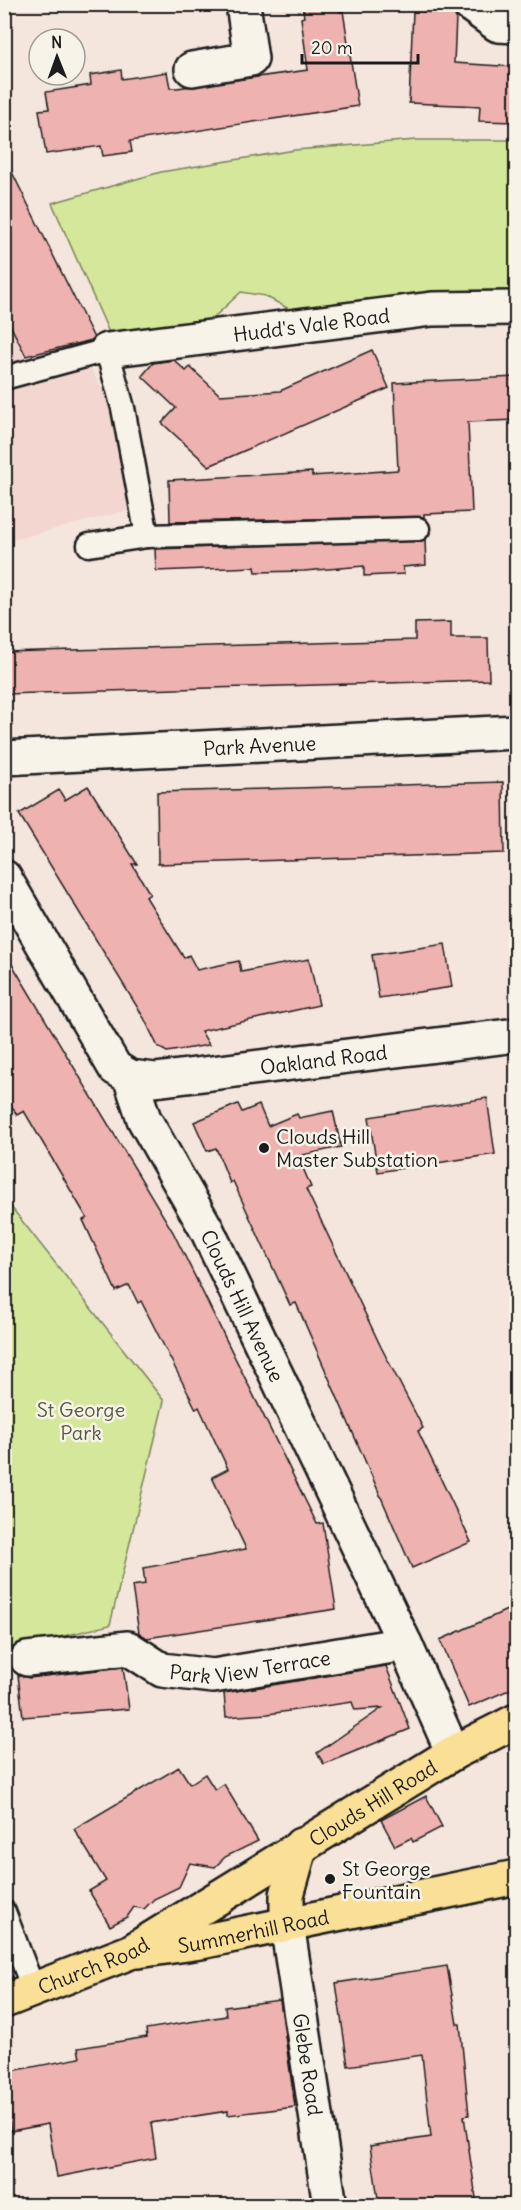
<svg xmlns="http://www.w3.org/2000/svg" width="521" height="2210" viewBox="0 0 521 2210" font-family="Delius,sans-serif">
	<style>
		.built { fill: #f3d6d0 }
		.green { fill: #d5e79b; stroke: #78825c; stroke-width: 1.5 }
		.building { fill: #eeb2b0; stroke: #1c1c1c; stroke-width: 1.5 }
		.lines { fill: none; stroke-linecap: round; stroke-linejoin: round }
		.service-casing { stroke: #1c1c1c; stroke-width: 27 }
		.minor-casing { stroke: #1c1c1c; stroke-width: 38 }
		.primary-casing { stroke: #1c1c1c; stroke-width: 38 }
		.service { stroke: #f7f3e8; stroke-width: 22 }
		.minor { stroke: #f7f3e8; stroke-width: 33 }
		.primary { stroke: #fadf96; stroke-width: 33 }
		.poi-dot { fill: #1c1c1c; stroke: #f7f3e8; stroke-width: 2 }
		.labels { text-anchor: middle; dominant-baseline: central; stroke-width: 5; stroke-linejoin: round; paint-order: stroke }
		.street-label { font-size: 20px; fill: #1c1c1c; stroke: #f7f3e8 }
		.poi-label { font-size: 20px; fill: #1c1c1c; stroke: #f7f3e8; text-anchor: start }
		.park-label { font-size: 20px; fill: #545942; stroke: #f7f3e8 }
	</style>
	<rect width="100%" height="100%" fill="#f5e6dd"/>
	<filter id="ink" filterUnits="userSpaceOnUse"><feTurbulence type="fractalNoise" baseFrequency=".0167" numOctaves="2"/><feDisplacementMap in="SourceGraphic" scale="12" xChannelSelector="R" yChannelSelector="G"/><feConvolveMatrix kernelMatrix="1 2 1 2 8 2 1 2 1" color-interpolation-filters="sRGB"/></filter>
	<g filter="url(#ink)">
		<!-- built -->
		<polygon class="built" points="4,172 84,358 118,416 134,509 5,542"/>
		<!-- green -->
		<g class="green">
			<polygon points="416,140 516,140 516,291 433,293 289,309 265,296 241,292 211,320 111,337 52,203 161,172 295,150"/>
			<polygon points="4,1198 164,1401 110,1625 5,1650"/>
		</g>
		<!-- building -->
		<g class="building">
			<polygon points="302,4 339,4 340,12 343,11 358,106 130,141 132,152 103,156 101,146 46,154 39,110 49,109 46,92 91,85 90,75 121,70 122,79 167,72 170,88 177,88 308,70 301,18 304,17"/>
			<polygon points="413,11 453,13 456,17 454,63 516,67 516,122 479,121 480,106 409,103"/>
			<polygon points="4,156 94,338 92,340 26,356 4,313"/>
			<polygon points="372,350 389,388 209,466 162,423 176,408 142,376 153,363 174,360 186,371 190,367 220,395 280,391"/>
			<polygon points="516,377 516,420 468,422 472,512 424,514 424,517 170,522 169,480 312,472 312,476 398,470 394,383"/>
			<polygon points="425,540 426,565 403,567 404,574 364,576 364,566 304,571 256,572 255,567 156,571 155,549"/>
			<polygon points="451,622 451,638 488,638 489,680 4,694 4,652 415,640 415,623"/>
			<polygon points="503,782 504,853 158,864 157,792"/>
			<polygon points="88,786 137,864 132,864 150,894 146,897 184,958 189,955 197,970 239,961 241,972 309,959 319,1005 201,1031 209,1045 167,1052 158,1047 144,1018 19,814 59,790 65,800"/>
			<polygon points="445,944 452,987 379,998 372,955"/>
			<polygon points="4,951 173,1232 317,1524 323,1523 336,1609 147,1638 139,1633 132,1586 145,1584 143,1568 246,1549 212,1477 228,1469 199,1407 196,1409 141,1301 138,1303 129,1285 116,1291 83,1220 87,1218 24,1111 17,1115 4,1094"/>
			<polygon points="487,1098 495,1154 378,1172 369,1117"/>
			<polygon points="238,1104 242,1112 259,1105 268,1126 297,1114 299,1118 333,1111 341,1147 298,1156 311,1187 306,1189 381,1347 423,1428 418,1431 471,1542 412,1568 296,1303 290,1305 233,1181 230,1183 216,1148 207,1151 194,1122"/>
			<polygon points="516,1606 516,1687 469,1707 440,1640"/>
			<polygon points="386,1666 410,1729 324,1764 317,1753 382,1708 355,1710 352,1702 268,1714 226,1717 224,1693"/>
			<polygon points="123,1667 129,1709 23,1717 18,1675 29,1678"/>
			<polygon points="179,1767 190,1784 205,1774 215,1790 224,1784 258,1841 225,1857 215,1867 190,1863 179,1887 154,1899 144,1909 134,1907 127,1917 110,1926 89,1891 106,1881 74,1829"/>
			<polygon points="426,1796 442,1827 413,1842 411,1838 395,1846 381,1820"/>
			<polygon points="447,1966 457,2024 460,2024 469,2115 464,2116 477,2205 379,2205 370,2146 431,2137 422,2055 348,2066 336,1983"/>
			<polygon points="280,2000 295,2107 228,2115 228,2111 151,2123 156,2158 57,2177 48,2124 11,2131 6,2100 11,2099 6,2072 80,2058 78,2048 147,2037 146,2029 226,2016 225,2007"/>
		</g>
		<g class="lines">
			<!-- service casing -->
			<g class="service-casing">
				<g id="service">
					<polyline points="4,378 107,350 123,408 147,536 89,545"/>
					<polyline points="147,536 418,529"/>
					<polyline points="4,1912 34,1991"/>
				</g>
			</g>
			<!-- minor casing -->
			<g class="minor-casing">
				<g id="minor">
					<polyline points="469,4 498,25 516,26"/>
					<polyline points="192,69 251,59 243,4"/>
					<path id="s1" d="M107,350L432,309L516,308"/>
					<path id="s2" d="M4,758L516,732"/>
					<path id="s3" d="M4,877L115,1068L130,1077L144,1119L207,1230L405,1644L453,1753"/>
					<path id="s4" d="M130,1077L155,1080L516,1035"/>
					<path id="s5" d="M27,1659L128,1648L162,1670L213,1676L405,1644"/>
					<path id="s6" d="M287,1924L330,2206"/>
				</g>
			</g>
			<!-- primary casing -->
			<g class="primary-casing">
				<g id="primary">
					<polyline points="287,1924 287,1895 301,1845"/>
					<path id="s7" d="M138,1951L201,1942L516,1877"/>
					<path id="s8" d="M4,2001L130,1952L453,1753L516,1721"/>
				</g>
			</g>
			<!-- service -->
			<use href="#service" class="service"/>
			<!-- minor -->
			<use href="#minor" class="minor"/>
			<!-- primary -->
			<use href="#primary" class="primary"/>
		</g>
	</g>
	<!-- markers -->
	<g class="poi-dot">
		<circle cx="264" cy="1148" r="6"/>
		<circle cx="330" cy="1879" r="6"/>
	</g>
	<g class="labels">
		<!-- street labels -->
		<g class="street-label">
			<text stroke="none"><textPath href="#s1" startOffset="206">Hudd's Vale Road</textPath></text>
			<text stroke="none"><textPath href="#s2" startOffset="256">Park Avenue</textPath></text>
			<text stroke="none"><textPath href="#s4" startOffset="195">Oakland Road</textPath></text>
			<text stroke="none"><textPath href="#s3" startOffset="494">Clouds Hill Avenue</textPath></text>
			<text stroke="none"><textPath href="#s5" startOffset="231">Park View Terrace</textPath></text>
			<text stroke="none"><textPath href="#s8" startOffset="420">Clouds Hill Road</textPath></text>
			<text stroke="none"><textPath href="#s7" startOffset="117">Summerhill Road</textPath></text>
			<text stroke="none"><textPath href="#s8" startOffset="96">Church Road</textPath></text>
			<text stroke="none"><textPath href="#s6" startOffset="142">Glebe Road</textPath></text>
		</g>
		<!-- poi labels -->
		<g class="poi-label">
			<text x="276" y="1136">Clouds Hill<tspan x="276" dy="23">Master Substation</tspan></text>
			<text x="342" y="1868">St George<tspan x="342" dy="23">Fountain</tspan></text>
		</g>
		<!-- park labels -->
		<g class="park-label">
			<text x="81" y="1409">St George<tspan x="81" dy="23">Park</tspan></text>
		</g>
	</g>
	<!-- margin -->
	<rect width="521" height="2210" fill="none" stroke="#f7f3e8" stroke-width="24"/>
	<rect x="12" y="12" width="497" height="2186" fill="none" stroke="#1c1c1c" stroke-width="2" filter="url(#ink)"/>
	<!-- north arrow -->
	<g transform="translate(57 57) rotate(359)"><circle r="28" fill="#f7f3e8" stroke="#9f9d96" stroke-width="1.5"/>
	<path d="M0-4.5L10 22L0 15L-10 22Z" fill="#1c1c1c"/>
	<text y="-9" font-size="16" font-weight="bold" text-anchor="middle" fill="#1c1c1c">N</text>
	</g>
	<!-- scale -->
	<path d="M302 54v9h116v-9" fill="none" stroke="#1c1c1c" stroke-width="3"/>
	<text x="311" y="54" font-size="18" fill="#1c1c1c" stroke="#f7f3e8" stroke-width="4.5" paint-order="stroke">20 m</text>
</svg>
